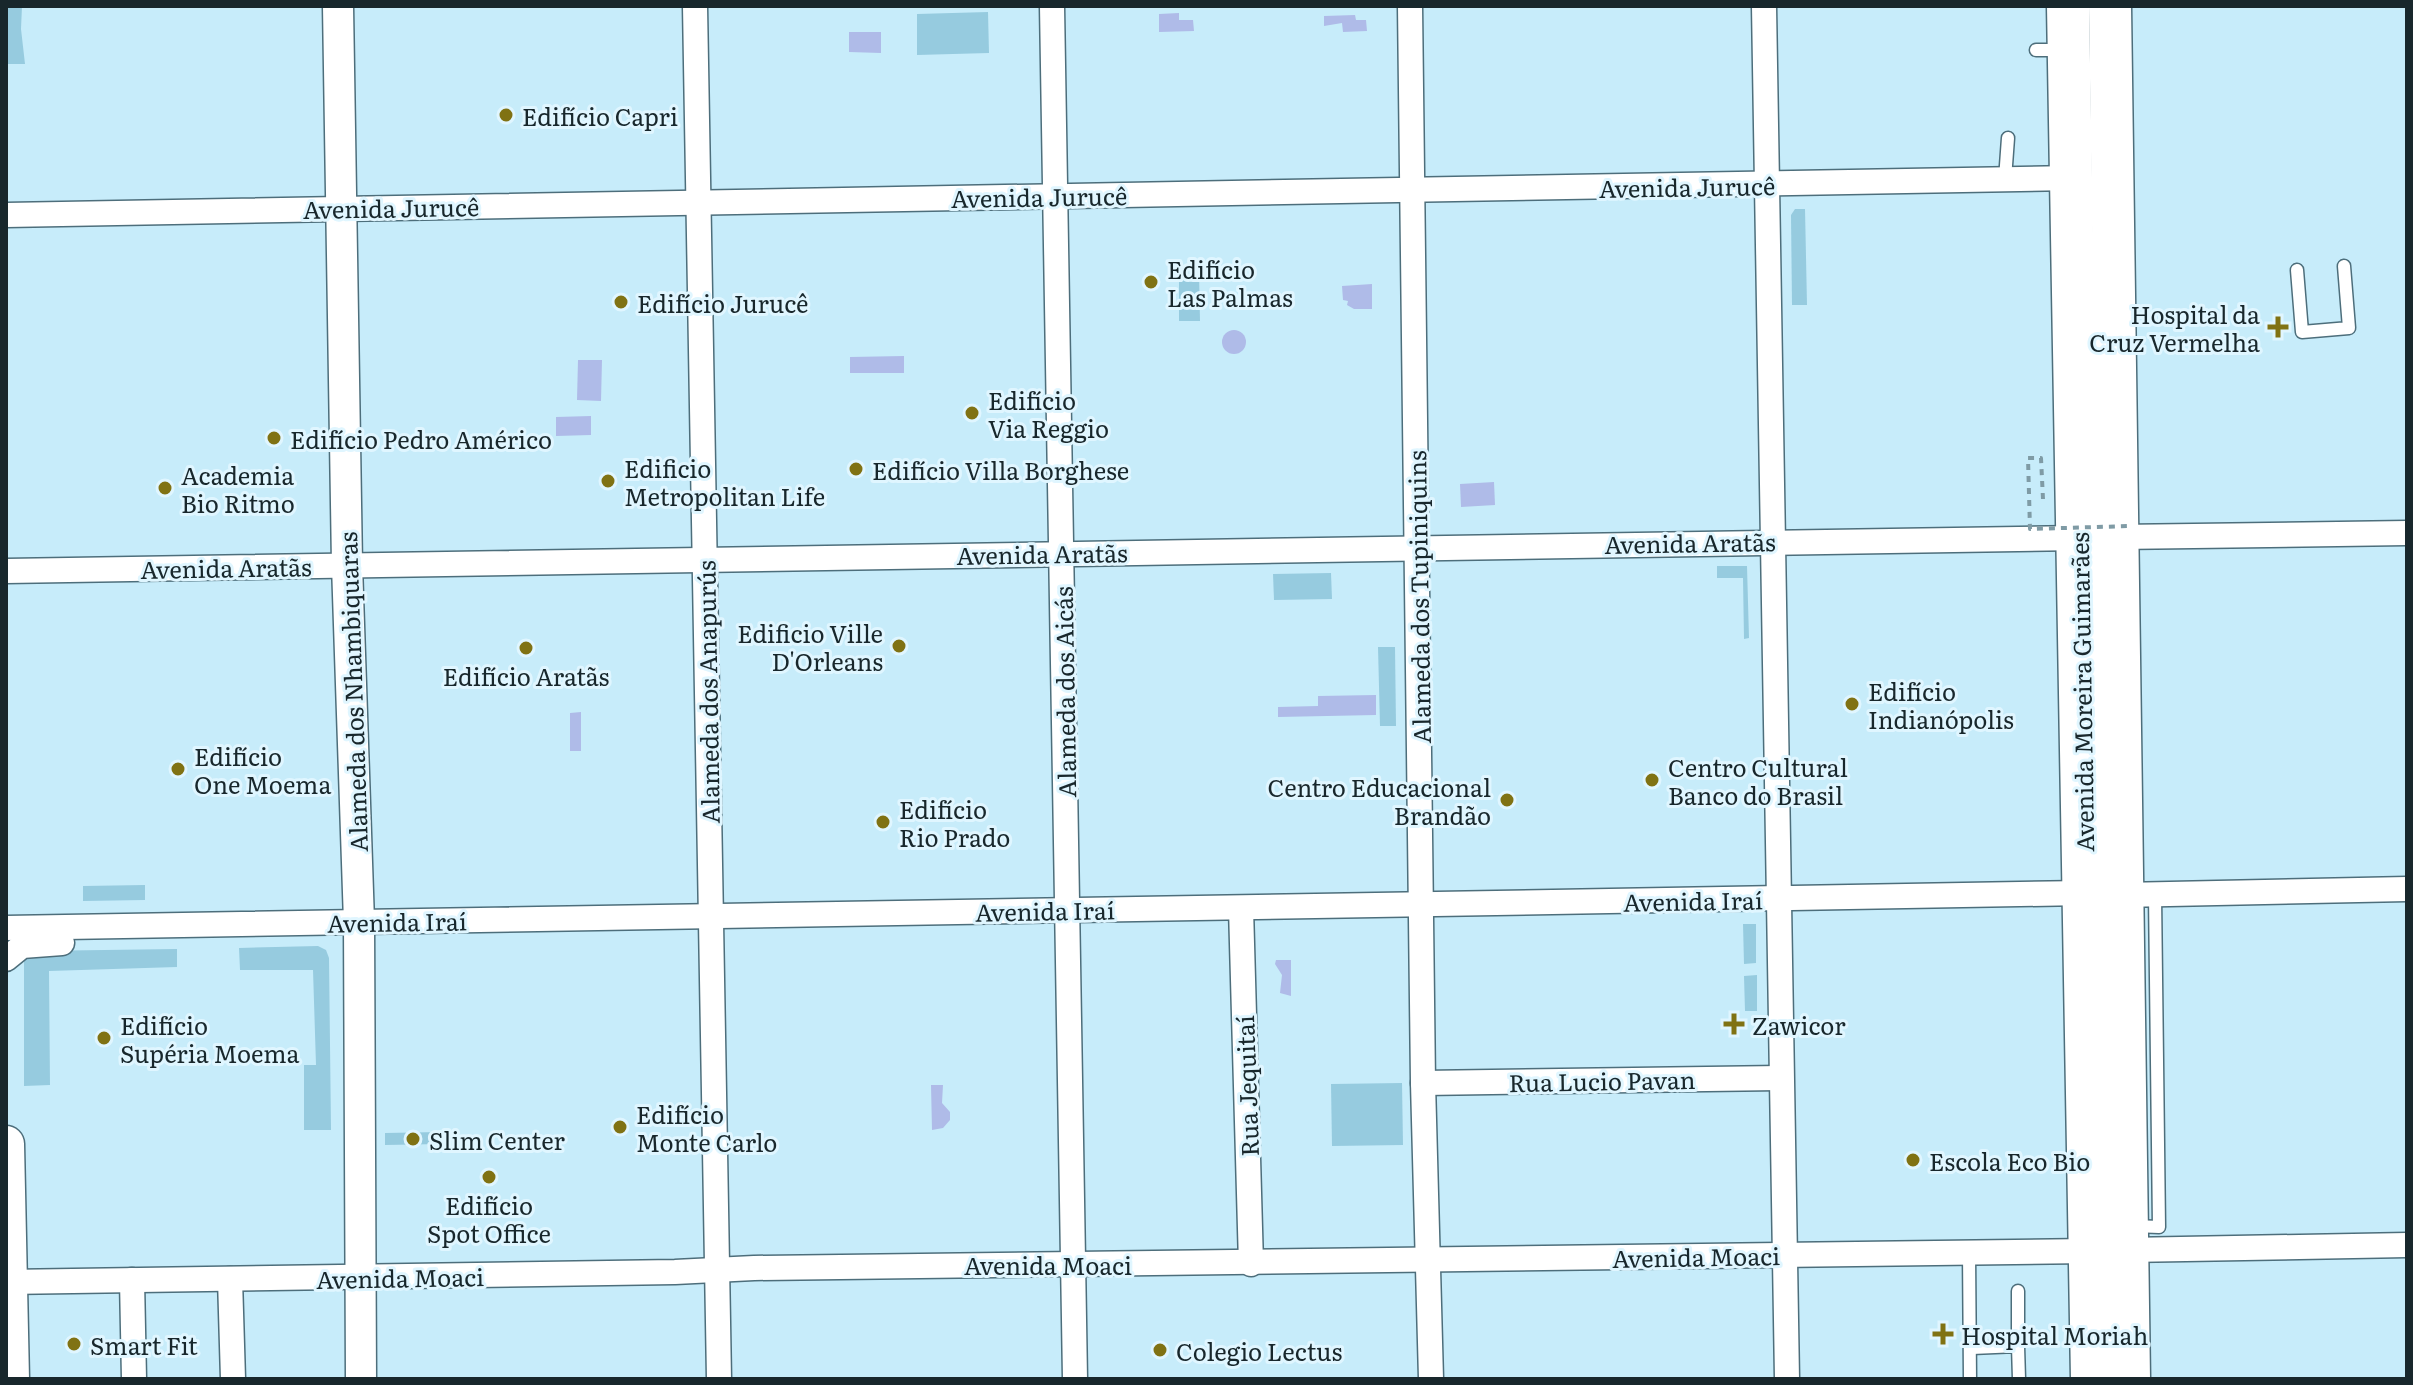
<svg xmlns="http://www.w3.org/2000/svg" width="2413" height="1385" viewBox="0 0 2413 1385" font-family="Literata,serif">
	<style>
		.green { fill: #96cbdf }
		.water { fill: #afbbe8 }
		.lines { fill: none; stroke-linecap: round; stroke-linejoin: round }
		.service-casing { stroke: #4d6e7b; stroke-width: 15 }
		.minor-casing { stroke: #4d6e7b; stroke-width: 27 }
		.tertiary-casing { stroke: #4d6e7b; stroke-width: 33 }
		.secondary-casing { stroke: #4d6e7b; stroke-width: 39 }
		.trunk-casing { stroke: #4d6e7b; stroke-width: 45 }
		.service { stroke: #fff; stroke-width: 12 }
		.minor { stroke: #fff; stroke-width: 24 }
		.tertiary { stroke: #fff; stroke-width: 30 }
		.secondary { stroke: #fff; stroke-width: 36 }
		.trunk { stroke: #fff; stroke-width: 42 }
		.path-bridge { stroke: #7f9ba5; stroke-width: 4; stroke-dasharray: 6 6; stroke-linecap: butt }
		.poi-dot { fill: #807213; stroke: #e0f6ff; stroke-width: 3 }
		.labels { text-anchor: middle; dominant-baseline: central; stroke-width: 6; stroke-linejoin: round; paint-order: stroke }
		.poi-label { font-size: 24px; fill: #18272c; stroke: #e0f6ff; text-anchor: start }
		.street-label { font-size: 24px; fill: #18272c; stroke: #e0f6ff }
	</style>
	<rect width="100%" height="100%" fill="#c7ecfa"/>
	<!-- green -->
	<g class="green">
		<polygon points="6,6 22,6 21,29 25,64 6,64"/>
		<polygon points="988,12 989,53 917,55 917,14"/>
		<polygon points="1795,209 1805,209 1807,305 1792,305 1791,215"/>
		<polygon points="1179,271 1199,271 1200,321 1179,321"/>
		<polygon points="1717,566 1747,566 1749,638 1744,639 1743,578 1717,578"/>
		<polygon points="1331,573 1332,599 1274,600 1273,574"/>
		<polygon points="1378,647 1395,647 1396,726 1380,726"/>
		<polygon points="145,885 145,900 83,901 83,886"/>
		<polygon points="1743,924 1756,924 1756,963 1744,964"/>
		<polygon points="318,946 326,950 329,958 331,1130 304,1130 304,1065 316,1065 313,970 240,970 239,948"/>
		<polygon points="177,949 177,967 49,971 50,1085 24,1086 24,958 32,951"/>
		<polygon points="1757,975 1757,1011 1745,1011 1744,976"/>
		<polygon points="1402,1083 1403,1145 1332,1146 1331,1084"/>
		<polygon points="440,1132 441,1144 385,1145 385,1133"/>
	</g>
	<!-- water -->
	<g class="water">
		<polygon points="1179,13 1179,20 1193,20 1194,31 1159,32 1159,14"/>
		<polygon points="1355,15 1356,20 1366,20 1367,31 1343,32 1342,23 1324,26 1324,16"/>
		<polygon points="849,32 881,32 881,53 849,52"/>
		<polygon points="1372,284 1372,309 1354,309 1347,305 1348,301 1343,300 1342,286"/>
		<circle cx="1234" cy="342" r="12"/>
		<polygon points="904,356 904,373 850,373 850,357"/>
		<polygon points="578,360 602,360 601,401 577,400"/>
		<polygon points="591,416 591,435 556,436 556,417"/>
		<polygon points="1494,482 1495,505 1461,507 1460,484"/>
		<polygon points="1376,695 1376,715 1278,717 1278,707 1318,706 1318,696"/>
		<polygon points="581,712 581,751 570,751 570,713"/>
		<polygon points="1276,960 1291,960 1291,996 1280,993 1282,975 1275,964"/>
		<polygon points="931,1085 943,1085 942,1103 950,1112 950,1120 943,1128 932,1130"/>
	</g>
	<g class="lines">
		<!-- service casing -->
		<g class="service-casing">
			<g id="service">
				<polyline points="2036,50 2064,50"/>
				<polyline points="2005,179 2008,138"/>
				<polyline points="2297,270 2302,332 2349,328 2344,266"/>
				<polyline points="2134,1226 2159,1227 2155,895"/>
				<polyline points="1969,1252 1970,1379"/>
				<polyline points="2018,1291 2018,1346"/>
				<polyline points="1972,1348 2018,1346 2019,1379"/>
			</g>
		</g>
		<!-- minor casing -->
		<g class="minor-casing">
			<g id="minor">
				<polyline points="695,6 719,1379"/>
				<polyline points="1052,6 1075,1379"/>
				<polyline points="1410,6 1423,1083 1431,1379"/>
				<polyline points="1764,6 1787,1379"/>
				<polyline points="6,215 2072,178"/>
				<polyline points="2118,537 2407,533"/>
				<polyline points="6,571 2078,538"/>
				<polyline points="2122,895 2407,889"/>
				<polyline points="1241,908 1251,1264"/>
				<polyline points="6,928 2084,893"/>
				<polyline points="6,959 22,946 62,943"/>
				<polyline points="1423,1083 1780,1078"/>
				<polyline points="2127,1250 2407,1245"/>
				<polyline points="230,1279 233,1379"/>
				<polyline points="132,1280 134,1379"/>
				<polyline points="6,1282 675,1272 754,1268 2090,1251"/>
			</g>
		</g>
		<!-- tertiary casing -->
		<g class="tertiary-casing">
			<polyline id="tertiary" points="338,6 347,565 359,922 361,1379"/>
		</g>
		<!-- secondary casing -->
		<g class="secondary-casing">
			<polyline id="secondary" points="6,1144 11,1379"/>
		</g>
		<!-- trunk casing -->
		<g class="trunk-casing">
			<g id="trunk">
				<polyline points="2068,6 2092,1379"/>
				<polyline points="2110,6 2129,1379"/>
			</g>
		</g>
		<!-- service -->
		<use href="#service" class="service"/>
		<!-- minor -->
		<use href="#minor" class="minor"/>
		<!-- tertiary -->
		<use href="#tertiary" class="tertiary"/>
		<!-- secondary -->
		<use href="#secondary" class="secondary"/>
		<!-- trunk -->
		<use href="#trunk" class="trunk"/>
		<!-- path-bridge -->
		<polyline class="path-bridge" points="2043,499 2041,458 2028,458 2030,529 2130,526"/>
	</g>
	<!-- markers -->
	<g class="poi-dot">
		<circle cx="506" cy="115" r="8"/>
		<circle cx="1151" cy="282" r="8"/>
		<circle cx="621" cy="302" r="8"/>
		<path d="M2274 315h8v8h8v8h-8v8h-8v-8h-8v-8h8z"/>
		<circle cx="972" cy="413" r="8"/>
		<circle cx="274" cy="438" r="8"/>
		<circle cx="856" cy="469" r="8"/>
		<circle cx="608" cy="481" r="8"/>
		<circle cx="165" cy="488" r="8"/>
		<circle cx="899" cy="646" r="8"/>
		<circle cx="526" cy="648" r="8"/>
		<circle cx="1852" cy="704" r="8"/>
		<circle cx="178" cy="769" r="8"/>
		<circle cx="1652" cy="780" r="8"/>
		<circle cx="1507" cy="800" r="8"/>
		<circle cx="883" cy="822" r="8"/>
		<path d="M1730 1012h8v8h8v8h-8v8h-8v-8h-8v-8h8z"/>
		<circle cx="104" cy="1038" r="8"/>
		<circle cx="620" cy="1127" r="8"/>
		<circle cx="413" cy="1139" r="8"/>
		<circle cx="1913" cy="1160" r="8"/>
		<circle cx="489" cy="1177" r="8"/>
		<path d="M1939 1322h8v8h8v8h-8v8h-8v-8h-8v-8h8z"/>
		<circle cx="74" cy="1344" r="8"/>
		<circle cx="1160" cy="1350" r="8"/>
	</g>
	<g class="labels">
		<!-- poi labels -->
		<g class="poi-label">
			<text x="522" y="115">Edifício Capri</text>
			<text x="1167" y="268">Edifício<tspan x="1167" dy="28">Las Palmas</tspan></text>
			<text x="637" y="302">Edifício Jurucê</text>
			<text x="2260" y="313" text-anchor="end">Hospital da<tspan x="2260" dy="28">Cruz Vermelha</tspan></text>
			<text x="988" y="399">Edifício<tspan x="988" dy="28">Via Reggio</tspan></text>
			<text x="290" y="438">Edifício Pedro Américo</text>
			<text x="624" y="467">Edificio<tspan x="624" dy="28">Metropolitan Life</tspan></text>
			<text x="872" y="469">Edifício Villa Borghese</text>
			<text x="181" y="474">Academia<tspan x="181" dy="28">Bio Ritmo</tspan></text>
			<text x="883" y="632" text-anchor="end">Edificio Ville<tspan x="883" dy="28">D'Orleans</tspan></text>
			<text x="526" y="675" text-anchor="middle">Edifício Aratãs</text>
			<text x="1868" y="690">Edifício<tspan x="1868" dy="28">Indianópolis</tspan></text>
			<text x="194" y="755">Edifício<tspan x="194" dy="28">One Moema</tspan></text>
			<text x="1668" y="766">Centro Cultural<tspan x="1668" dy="28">Banco do Brasil</tspan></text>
			<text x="1491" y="786" text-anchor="end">Centro Educacional<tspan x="1491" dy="28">Brandão</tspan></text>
			<text x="899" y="808">Edifício<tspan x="899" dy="28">Rio Prado</tspan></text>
			<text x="120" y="1024">Edifício<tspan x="120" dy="28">Supéria Moema</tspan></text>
			<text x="1752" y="1024">Zawicor</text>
			<text x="636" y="1113">Edifício<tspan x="636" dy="28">Monte Carlo</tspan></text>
			<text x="429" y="1139">Slim Center</text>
			<text x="1929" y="1160">Escola Eco Bio</text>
			<text x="489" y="1204" text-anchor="middle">Edifício<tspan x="489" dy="28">Spot Office</tspan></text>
			<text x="1961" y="1334">Hospital Moriah</text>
			<text x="90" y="1344">Smart Fit</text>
			<text x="1176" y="1350">Colegio Lectus</text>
		</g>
		<!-- street labels -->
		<g class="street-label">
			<text transform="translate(1687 186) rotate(-1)">Avenida Jurucê</text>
			<text transform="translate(1039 196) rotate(-1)">Avenida Jurucê</text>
			<text transform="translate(391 207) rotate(-1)">Avenida Jurucê</text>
			<text transform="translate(1690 542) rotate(-1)">Avenida Aratãs</text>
			<text transform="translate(1042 553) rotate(-1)">Avenida Aratãs</text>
			<text transform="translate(226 567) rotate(-1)">Avenida Aratãs</text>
			<text transform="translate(1418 597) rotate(-91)">Alameda dos Tupiniquins</text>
			<text transform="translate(352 692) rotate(-92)">Alameda dos Nhambiquaras</text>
			<text transform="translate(707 692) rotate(-91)">Alameda dos Anapurús</text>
			<text transform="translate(1064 692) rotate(-91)">Alameda dos Aicás</text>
			<text transform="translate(2081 692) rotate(-91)">Avenida Moreira Guimarães</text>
			<text transform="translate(1693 900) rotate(-1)">Avenida Iraí</text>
			<text transform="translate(1045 910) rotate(-1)">Avenida Iraí</text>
			<text transform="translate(397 921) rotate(-1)">Avenida Iraí</text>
			<text transform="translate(1602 1080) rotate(-1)">Rua Lucio Pavan</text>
			<text transform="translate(1246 1086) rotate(-92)">Rua Jequitaí</text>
			<text transform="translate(1696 1256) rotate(-1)">Avenida Moaci</text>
			<text x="1048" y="1264">Avenida Moaci</text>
			<text transform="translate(400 1277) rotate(-1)">Avenida Moaci</text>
		</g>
	</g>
	<!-- border -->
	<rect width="2413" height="1385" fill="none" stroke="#18272c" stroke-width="16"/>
</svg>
